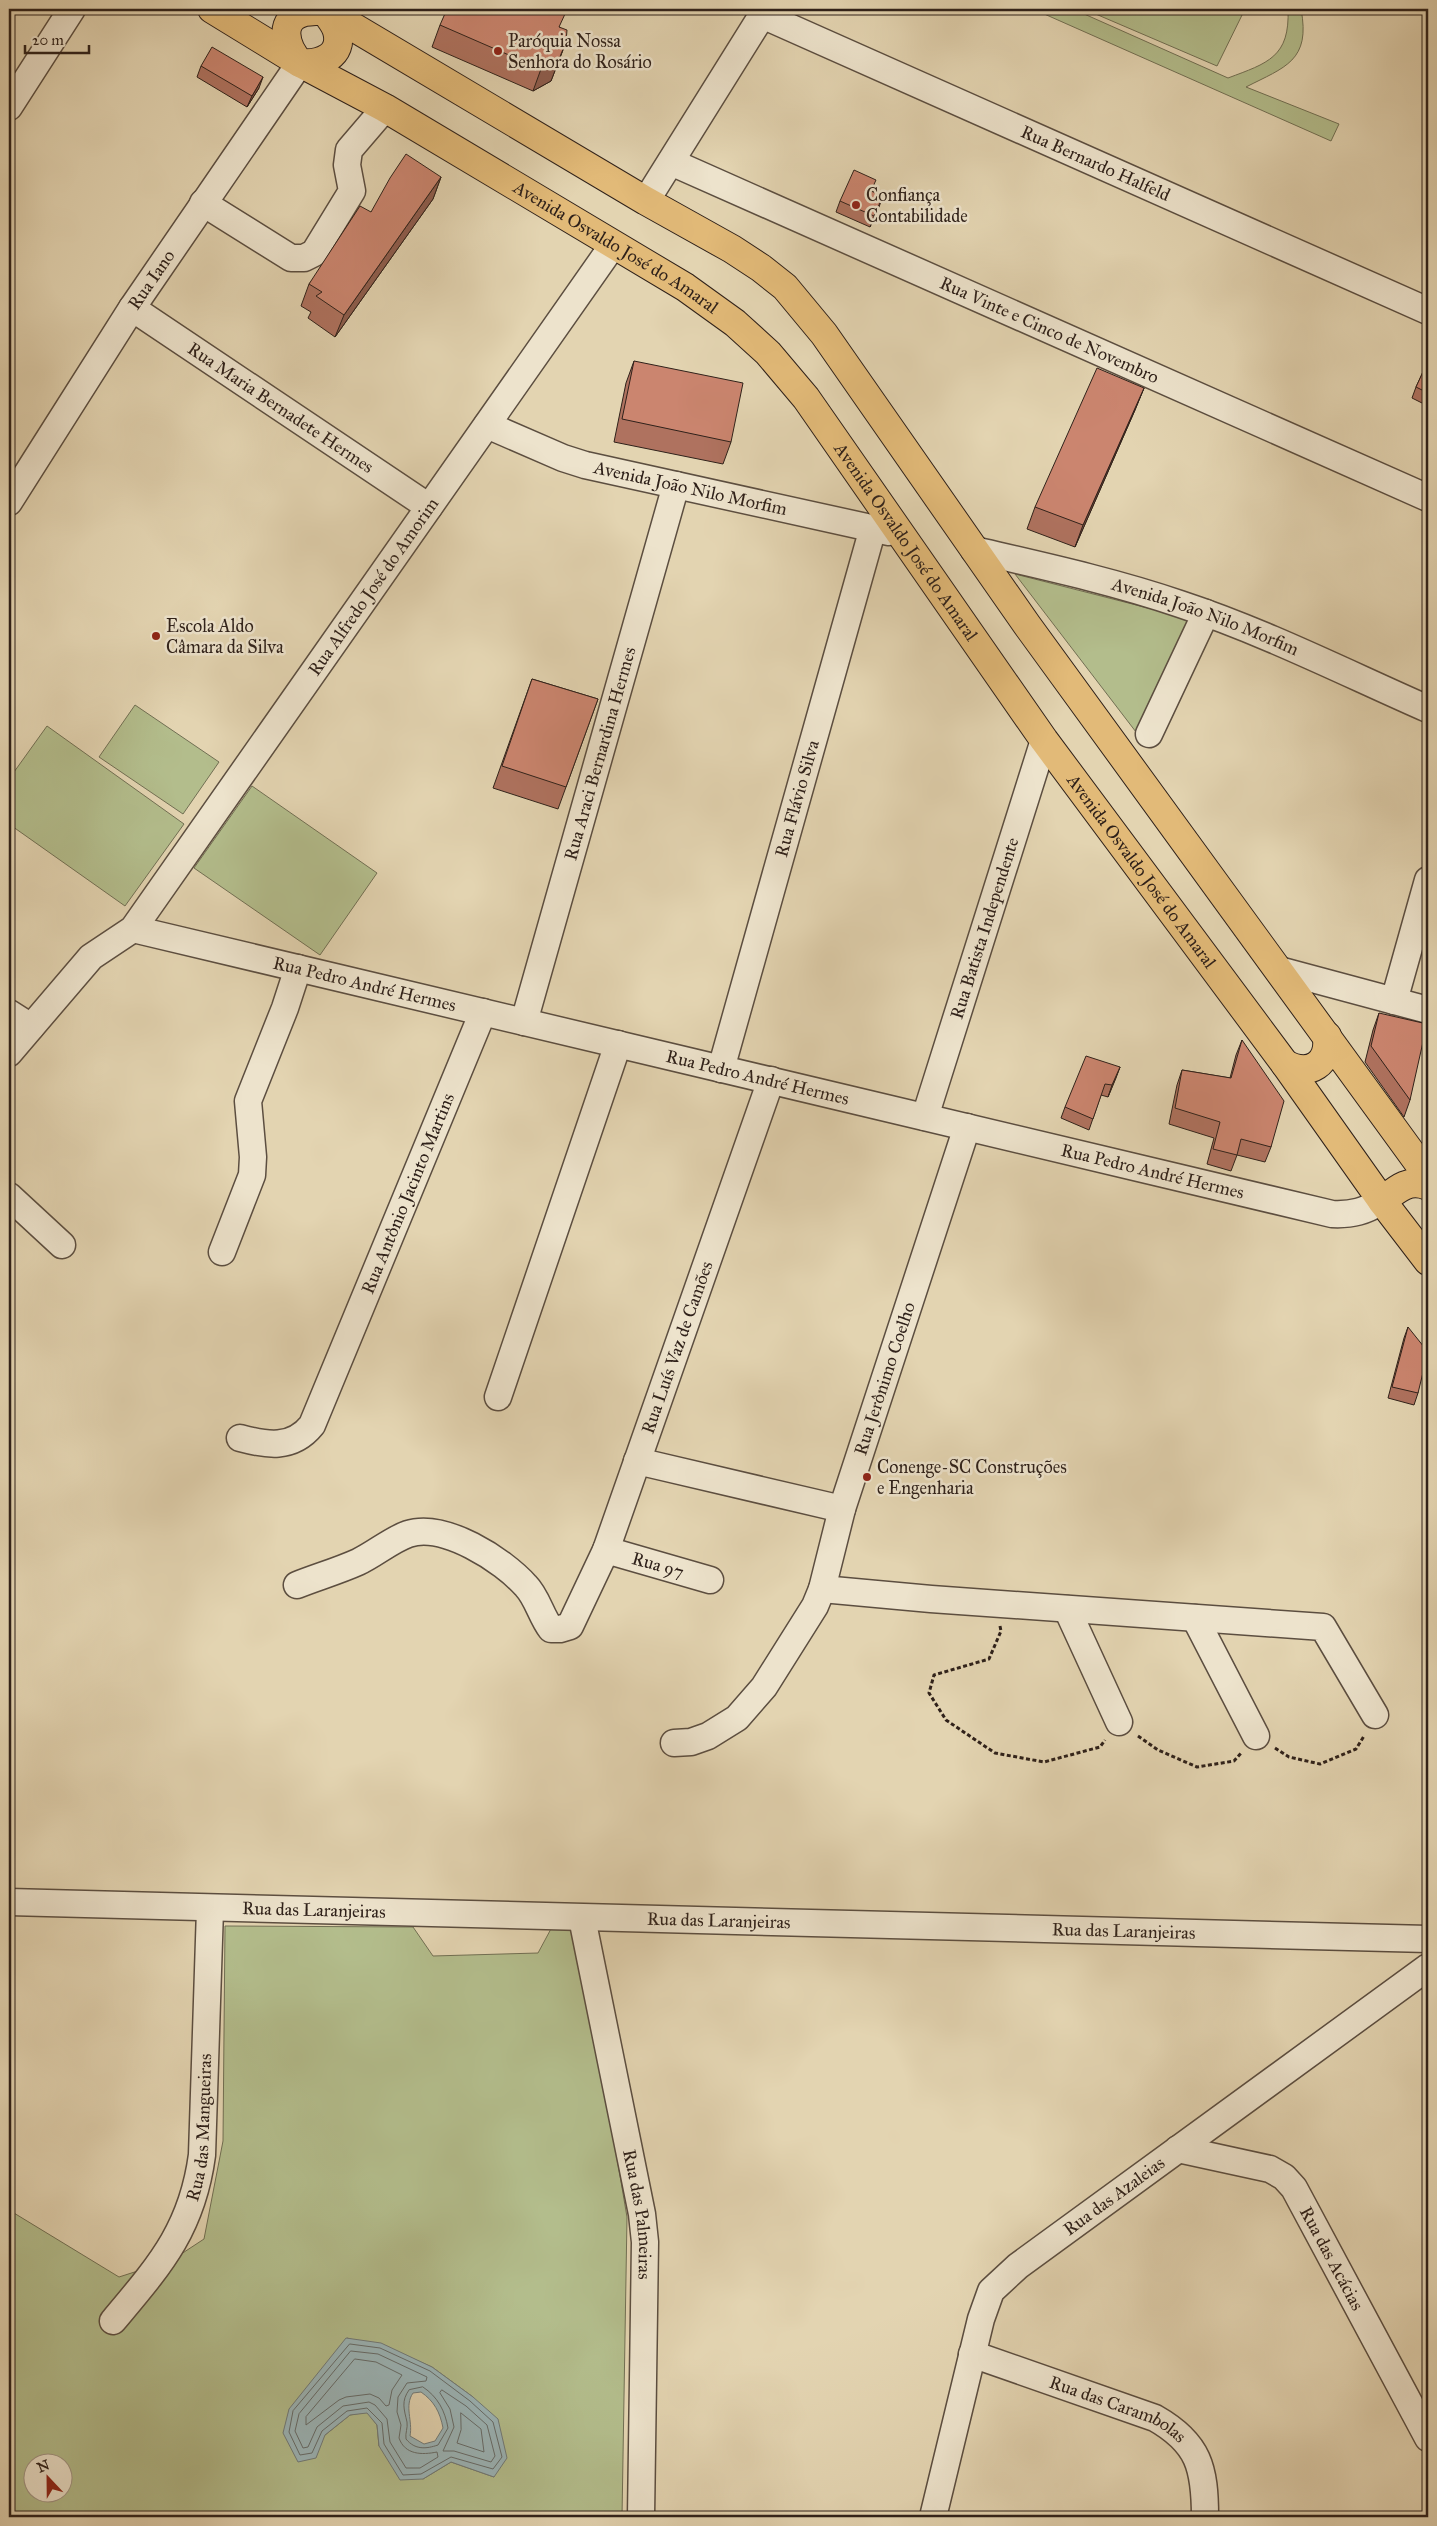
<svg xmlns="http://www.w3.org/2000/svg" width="1437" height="2526" viewBox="0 0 1437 2526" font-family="'IM FELL Great Primer',serif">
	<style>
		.green { fill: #b3bd8c; stroke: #716f53; fill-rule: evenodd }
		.water { fill: #9bb5b8; stroke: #707a79; fill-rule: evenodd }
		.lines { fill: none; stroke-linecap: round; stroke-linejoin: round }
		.shore { stroke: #656b69; stroke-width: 1 }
		.minor-casing { stroke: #5c4e40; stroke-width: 29 }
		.major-casing { stroke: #2f211a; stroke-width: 30 }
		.path { stroke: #2f211a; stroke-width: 3; stroke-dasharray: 4 2.5; stroke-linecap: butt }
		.minor { stroke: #ede3cc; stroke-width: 26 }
		.major { stroke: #e2ba78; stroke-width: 28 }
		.wall { fill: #af725f; stroke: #2f211a }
		.shaded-wall { fill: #8e5d4e; stroke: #2f211a }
		.building { fill: #cb856f; stroke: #2f211a }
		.poi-dot { fill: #8f2418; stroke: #ede3cc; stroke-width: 2 }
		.labels { text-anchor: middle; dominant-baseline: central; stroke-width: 5; stroke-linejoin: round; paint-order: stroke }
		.poi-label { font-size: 18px; fill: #2f211a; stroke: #ede3cc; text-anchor: start }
		.street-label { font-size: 18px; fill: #2f211a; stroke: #ede3cc }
	</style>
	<rect width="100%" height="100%" fill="#e3d4b1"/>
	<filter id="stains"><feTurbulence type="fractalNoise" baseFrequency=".004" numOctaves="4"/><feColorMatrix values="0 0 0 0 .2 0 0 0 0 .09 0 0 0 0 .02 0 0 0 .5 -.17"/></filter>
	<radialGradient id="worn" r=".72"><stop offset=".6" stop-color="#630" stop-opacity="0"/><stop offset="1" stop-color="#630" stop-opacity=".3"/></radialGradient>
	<!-- green -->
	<g class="green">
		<path d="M1033,9H1073L1228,78C1268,63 1290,57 1288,9H1301C1311,61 1285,67 1246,87L1339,124L1331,141Z"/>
		<polygon points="1084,9 1245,9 1217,66"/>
		<polygon points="1015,574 1191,619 1136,732"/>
		<polygon points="135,705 219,762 183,814 99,757"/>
		<polygon points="47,726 184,824 125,906 9,824 9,779"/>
		<polygon points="252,786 377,873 320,955 194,868"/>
		<path d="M225,1926L413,1927L433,1956L538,1953L552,1927L578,1928L627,2217L622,2517H9V2210L119,2277L172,2260L204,2239L223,2141ZM347,2338L407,2356L432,2367L473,2397L494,2477L451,2462L423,2479L379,2446L377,2425L367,2412L350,2415L325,2435L330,2360ZM32,2464H62V2494H32Z"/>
	</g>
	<!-- water -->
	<path class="water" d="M346,2338L381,2343L432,2367L473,2397L498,2419L507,2458L494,2477L451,2462L423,2479L400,2480L379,2446L377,2425L367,2413L350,2415L325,2435L316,2458L298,2462L283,2433L289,2409ZM421,2392C434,2401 440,2412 443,2428L435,2441L424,2444L410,2436C413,2421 404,2406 413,2393Z"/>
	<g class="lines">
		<!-- shore -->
		<g class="shore">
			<polygon points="350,2344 380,2348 430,2371 470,2401 493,2422 502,2457 493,2469 451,2457 421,2474 403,2475 384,2444 382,2423 367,2408 347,2411 322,2431 312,2453 300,2455 289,2432 293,2411"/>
			<path d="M351,2351L378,2354L427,2377L426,2381L407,2383L398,2397L397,2412L401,2425L399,2438C405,2455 422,2455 437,2452L438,2457L420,2468H406L390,2442L387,2419L375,2405L369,2402L343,2406L317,2427L308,2447L303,2448L295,2431L299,2414Z"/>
			<polygon points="355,2359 376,2362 402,2375 392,2390 389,2405 386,2406 379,2398 370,2394 346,2397 339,2400 306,2425 306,2417"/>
			<path d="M423,2387C438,2397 445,2411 448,2428L438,2445C426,2449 415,2450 406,2439C405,2433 408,2428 407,2422C404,2409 401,2401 409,2390Z"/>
			<polygon points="442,2390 466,2406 487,2425 495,2456 491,2462 454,2451 443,2451 454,2427 450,2409 440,2393"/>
			<polygon points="461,2413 481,2429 484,2452 457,2443 461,2430"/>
		</g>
		<!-- minor casing -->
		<g class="minor-casing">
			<g id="minor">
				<path id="s1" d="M762,15L1428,311"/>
				<polyline points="9,107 72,9"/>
				<path id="s2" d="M671,162L1428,498"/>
				<polyline points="646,201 766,9"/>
				<polyline points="203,203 291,258 304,258 314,253 352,191 347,165 349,150 385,108"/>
				<path id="s3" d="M132,308L429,507"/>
				<path id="s4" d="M487,425L563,458L585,465L889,532"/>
				<path id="s5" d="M9,502L132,308L300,63"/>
				<path id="s6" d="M974,550C1043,566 1112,581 1180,604C1265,632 1346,673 1428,709"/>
				<polyline points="1149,734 1206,613"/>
				<path id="s7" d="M133,929L1332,1214C1353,1215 1365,1211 1382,1201"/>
				<polyline points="1279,970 1428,1010"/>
				<polyline points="1394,1001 1428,880"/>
				<polyline points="9,1013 31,1027"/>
				<path id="s8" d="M524,1022L676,485"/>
				<path id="s9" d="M9,1053L91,957L133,929L613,245"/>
				<path id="s10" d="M721,1069L873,528"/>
				<path id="s11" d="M925,1117L1044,740"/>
				<polyline points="9,1196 62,1245"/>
				<polyline points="222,1252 252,1175 253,1157 248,1101 285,1008 298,968"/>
				<polyline points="498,1397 618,1044"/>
				<path id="s12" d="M240,1438C266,1445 292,1450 312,1425L483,1012"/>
				<polyline points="637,1461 842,1509"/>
				<path id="s13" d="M606,1550L710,1580"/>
				<path id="s14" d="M297,1585C317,1577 338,1571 358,1562C375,1554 391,1540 408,1534C444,1522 503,1560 526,1586C537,1597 541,1616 551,1629H560L570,1626L606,1550L771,1080"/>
				<polyline points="822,1589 931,1599 1323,1627 1375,1715"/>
				<polyline points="1067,1609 1119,1722"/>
				<polyline points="1195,1618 1256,1736"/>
				<path id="s15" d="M674,1743L691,1742L708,1736L737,1718L764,1687L815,1606L822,1589L842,1509L967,1127"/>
				<path id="s16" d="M9,1902L1428,1939"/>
				<path id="s17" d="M582,1918L642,2214L645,2242L641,2517"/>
				<path id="s18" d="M1178,2149L1270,2169L1284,2177L1294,2188L1428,2438"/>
				<path id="s19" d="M113,2321C159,2266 192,2230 202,2155L210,1909"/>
				<path id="s20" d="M972,2354L1155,2418C1199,2443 1205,2468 1205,2517"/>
				<path id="s21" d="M933,2517L981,2319L991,2291L1018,2266L1428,1967"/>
			</g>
		</g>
		<!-- major casing -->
		<g class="major-casing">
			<g id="major">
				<path id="s22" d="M212,9L300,63L385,108L685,287L735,323L768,353L806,398L1044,740L1285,1064L1382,1201L1428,1261"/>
				<polyline points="323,9 646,201 732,249 761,268 785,287 824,334 1027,625 1428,1176"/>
				<path d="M325,10C329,18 335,23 337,31C344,56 320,65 300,63C285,47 277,19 305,12C312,11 319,11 325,10Z"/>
				<path d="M1285,1064C1310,1077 1330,1064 1327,1036"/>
				<path d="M1382,1201C1397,1189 1409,1178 1428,1186"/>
			</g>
		</g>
		<!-- path -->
		<g class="path">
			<polyline points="1000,1626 1001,1631 989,1659 934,1675 929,1693 946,1720 995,1753 1044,1762 1100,1747 1105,1740"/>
			<polyline points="1138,1736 1158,1750 1197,1767 1234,1761 1242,1752"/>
			<polyline points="1275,1748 1289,1757 1320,1764 1356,1749 1364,1736"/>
		</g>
		<!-- minor -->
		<use href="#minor" class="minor"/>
		<!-- major -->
		<use href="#major" class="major"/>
	</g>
	<!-- wall -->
	<g class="wall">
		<polygon points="28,9 35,9 33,12"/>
		<polygon points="440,25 560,27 566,42 551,81 533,91 432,47"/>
		<polygon points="201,66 259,88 247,107 197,77"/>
		<polygon points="441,177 433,199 335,337 308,318 311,312 301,306 309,284 371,212"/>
		<polygon points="872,191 883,196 870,227 836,212 840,201"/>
		<polygon points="634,361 731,442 723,464 614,442 626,383"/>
		<polygon points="1428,361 1428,406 1412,398 1416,387"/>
		<polygon points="1144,388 1135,410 1075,547 1027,529 1035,507"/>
		<polygon points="532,679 598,699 558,809 493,788"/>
		<polygon points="1379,1013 1410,1100 1404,1117 1365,1062 1373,1030"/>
		<polygon points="1242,1040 1271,1147 1265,1162 1237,1155 1231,1171 1207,1164 1214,1138 1169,1124 1177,1085 1182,1070 1230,1078 1236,1055"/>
		<polygon points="1120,1067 1108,1097 1101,1095 1089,1130 1061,1118 1065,1107"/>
		<polygon points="1408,1327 1418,1393 1414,1405 1388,1398 1404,1338"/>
	</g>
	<!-- shaded-wall -->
	<g class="shaded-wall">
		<polygon points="566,42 551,81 533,91 541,69"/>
		<polygon points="263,77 259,88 247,107 252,96"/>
		<polygon points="441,177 433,199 335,337 344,315"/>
		<polygon points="883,196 879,207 870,227 874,216"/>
		<polygon points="1144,388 1135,410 1075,547 1083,525"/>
		<polygon points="1120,1067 1116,1078 1108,1097 1112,1085"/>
	</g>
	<!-- building -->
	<g class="building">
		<polygon points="447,9 552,9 565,14 559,27 567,30 566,42 559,59 541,69 440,25"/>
		<polygon points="212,47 263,77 252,96 201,66"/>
		<polygon points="406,154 441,177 344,315 316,296 322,292 309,284 360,206 371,212 390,178"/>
		<polygon points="854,170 876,180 871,191 883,196 874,216 840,201"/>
		<polygon points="634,361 743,383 731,442 622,419"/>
		<polygon points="1428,361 1428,393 1416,387"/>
		<polygon points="1097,368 1144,388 1083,525 1035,507"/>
		<polygon points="532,679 598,699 566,787 502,766"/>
		<polygon points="1379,1013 1427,1024 1410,1100 1371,1046"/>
		<polygon points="1242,1040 1284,1101 1271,1147 1241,1139 1237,1155 1213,1149 1220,1122 1175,1108 1182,1070 1231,1078"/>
		<polygon points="1086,1056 1120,1067 1112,1085 1105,1084 1093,1119 1065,1107"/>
		<polygon points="1408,1327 1428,1352 1418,1393 1392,1387"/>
	</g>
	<!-- markers -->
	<g class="poi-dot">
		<circle cx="498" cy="51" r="5"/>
		<circle cx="856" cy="205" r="5"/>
		<circle cx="156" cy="636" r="5"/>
		<circle cx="867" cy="1477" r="5"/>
	</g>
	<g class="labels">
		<!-- poi labels -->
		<g class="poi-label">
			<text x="508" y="41">Paróquia Nossa<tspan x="508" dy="21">Senhora do Rosário</tspan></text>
			<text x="866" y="195">Confiança<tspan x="866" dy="21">Contabilidade</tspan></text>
			<text x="166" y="626">Escola Aldo<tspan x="166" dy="21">Câmara da Silva</tspan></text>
			<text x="877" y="1467">Conenge-SC Construções<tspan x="877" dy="21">e Engenharia</tspan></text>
		</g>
		<!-- street labels -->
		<g class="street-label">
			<text stroke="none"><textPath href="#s1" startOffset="365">Rua Bernardo Halfeld</textPath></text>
			<text stroke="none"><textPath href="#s22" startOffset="469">Avenida Osvaldo José do Amaral</textPath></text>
			<text stroke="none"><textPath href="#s5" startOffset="264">Rua Iano</textPath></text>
			<text stroke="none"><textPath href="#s2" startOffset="414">Rua Vinte e Cinco de Novembro</textPath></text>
			<text stroke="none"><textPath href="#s3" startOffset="179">Rua Maria Bernadete Hermes</textPath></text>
			<text stroke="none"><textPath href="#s4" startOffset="214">Avenida João Nilo Morfim</textPath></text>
			<text stroke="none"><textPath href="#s22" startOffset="889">Avenida Osvaldo José do Amaral</textPath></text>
			<text stroke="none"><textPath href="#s9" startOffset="595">Rua Alfredo José do Amorim</textPath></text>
			<text stroke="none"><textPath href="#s6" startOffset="241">Avenida João Nilo Morfim</textPath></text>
			<text stroke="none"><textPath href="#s8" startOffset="279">Rua Araci Bernardina Hermes</textPath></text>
			<text stroke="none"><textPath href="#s10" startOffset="281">Rua Flávio Silva</textPath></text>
			<text stroke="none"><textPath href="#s22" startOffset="1294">Avenida Osvaldo José do Amaral</textPath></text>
			<text stroke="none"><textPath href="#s11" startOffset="198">Rua Batista Independente</textPath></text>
			<text stroke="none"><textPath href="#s7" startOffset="238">Rua Pedro André Hermes</textPath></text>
			<text stroke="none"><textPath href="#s7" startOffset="642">Rua Pedro André Hermes</textPath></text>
			<text stroke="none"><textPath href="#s7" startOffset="1048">Rua Pedro André Hermes</textPath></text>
			<text stroke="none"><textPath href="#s12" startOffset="329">Rua Antônio Jacinto Martins</textPath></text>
			<text stroke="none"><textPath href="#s14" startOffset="625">Rua Luís Vaz de Camões</textPath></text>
			<text stroke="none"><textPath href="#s15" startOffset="444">Rua Jerônimo Coelho</textPath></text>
			<text stroke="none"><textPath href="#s13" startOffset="54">Rua 97</textPath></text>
			<text stroke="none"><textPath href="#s16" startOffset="305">Rua das Laranjeiras</textPath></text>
			<text stroke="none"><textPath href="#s16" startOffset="710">Rua das Laranjeiras</textPath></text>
			<text stroke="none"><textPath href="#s16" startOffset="1115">Rua das Laranjeiras</textPath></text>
			<text stroke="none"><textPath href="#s19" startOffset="219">Rua das Mangueiras</textPath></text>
			<text stroke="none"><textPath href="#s21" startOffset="389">Rua das Azaleias</textPath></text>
			<text stroke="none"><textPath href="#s17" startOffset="302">Rua das Palmeiras</textPath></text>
			<text stroke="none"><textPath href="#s18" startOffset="205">Rua das Acácias</textPath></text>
			<text stroke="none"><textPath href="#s20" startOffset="156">Rua das Carambolas</textPath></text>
		</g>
	</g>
	<!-- margin -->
	<rect width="1437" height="2526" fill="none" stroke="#e3d4b1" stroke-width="30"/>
	<rect x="10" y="10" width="1417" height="2506" fill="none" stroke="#2f211a" stroke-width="2.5"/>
	<rect x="15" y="15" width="1407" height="2496" fill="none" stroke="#2f211a"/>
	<!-- north arrow -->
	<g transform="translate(48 2478) rotate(338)"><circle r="24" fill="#ede3cc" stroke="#a19585"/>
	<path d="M0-4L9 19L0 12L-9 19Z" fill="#8f2418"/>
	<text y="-8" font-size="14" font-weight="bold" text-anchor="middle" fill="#2f211a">N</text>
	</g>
	<!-- scale -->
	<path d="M25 45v8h64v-8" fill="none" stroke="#2f211a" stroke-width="2.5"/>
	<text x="32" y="45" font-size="15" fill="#2f211a" stroke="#ede3cc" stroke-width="4" paint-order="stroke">20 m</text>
	<rect width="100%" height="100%" filter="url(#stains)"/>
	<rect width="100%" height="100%" fill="url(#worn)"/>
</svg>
